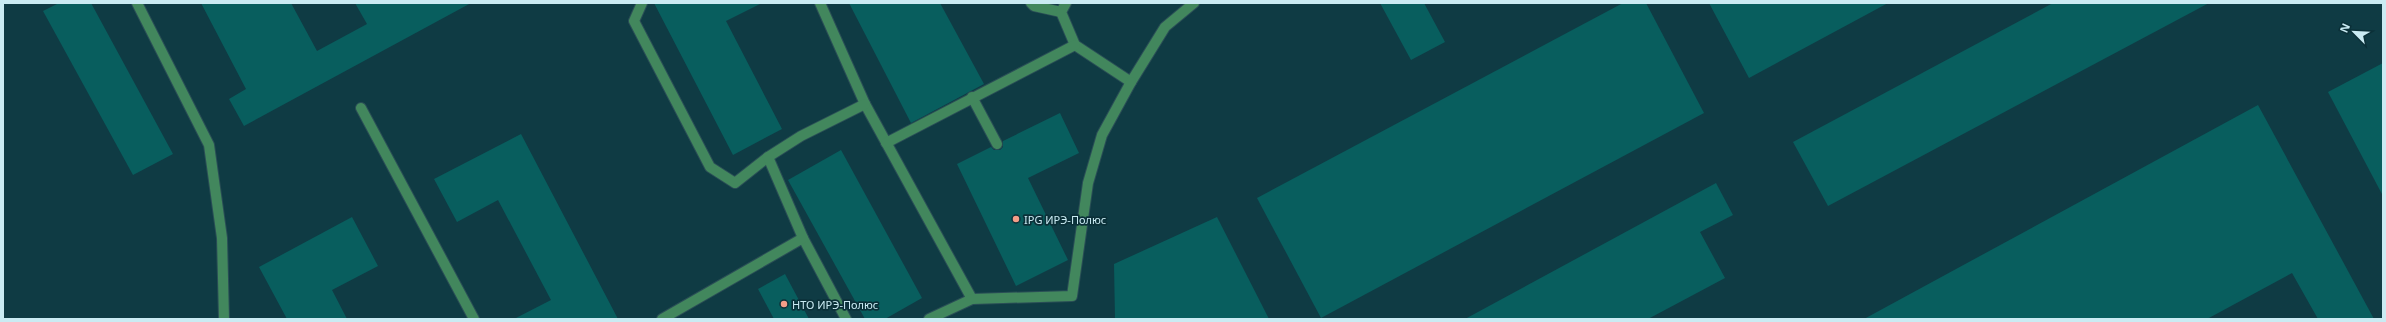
<svg xmlns="http://www.w3.org/2000/svg" width="2386" height="322" viewBox="0 0 2386 322" font-family="'Noto Sans',sans-serif">
	<style>
		.built { fill: #0f3b44 }
		.building { fill: #085e5e }
		.lines { fill: none; stroke-linecap: round; stroke-linejoin: round }
		.minor-casing { stroke: #2a4e56; stroke-width: 12 }
		.minor { stroke: #42875d; stroke-width: 10 }
		.poi-dot { fill: #f49e88; stroke: #0b3038; stroke-width: 1.5 }
		.labels { text-anchor: middle; dominant-baseline: central; stroke-width: 3.5; stroke-linejoin: round; paint-order: stroke }
		.poi-label { font-size: 11px; fill: #caebf3; stroke: #0b3038; text-anchor: start }
	</style>
	<rect width="100%" height="100%" fill="#0b3038"/>
	<!-- built -->
	<rect class="built" x="3" y="3" width="2380" height="316"/>
	<!-- building -->
	<g class="building">
		<polygon points="59,3 91,3 173,154 133,175 43,11"/>
		<polygon points="201,3 291,3 317,51 367,24 355,3 471,3 244,126 229,99 246,89"/>
		<polygon points="654,3 762,3 726,21 782,129 733,155"/>
		<polygon points="849,3 940,3 984,84 911,123"/>
		<polygon points="1380,3 1424,3 1445,42 1411,60"/>
		<polygon points="1623,3 1646,3 1704,113 1321,318 1257,198"/>
		<polygon points="1709,3 1888,3 1749,78"/>
		<polygon points="2053,3 2209,3 1828,206 1793,142"/>
		<polygon points="2383,63 2383,196 2328,92"/>
		<polygon points="2258,105 2374,319 2318,319 2292,273 2207,319 1864,319"/>
		<polygon points="1060,113 1079,153 1028,178 1068,260 1016,286 957,164 991,147 994,150 1000,150 1003,147 1003,141"/>
		<polygon points="521,134 618,319 514,319 551,300 498,200 457,222 434,179"/>
		<polygon points="841,150 922,298 885,319 865,319 788,180"/>
		<polygon points="1716,183 1733,215 1700,232 1725,278 1648,319 1465,319"/>
		<polygon points="352,217 378,266 332,290 347,319 287,319 259,267"/>
		<polygon points="1217,217 1269,319 1115,319 1114,264"/>
		<polygon points="785,274 809,319 774,319 758,289"/>
	</g>
	<g class="lines">
		<!-- minor casing -->
		<g class="minor-casing">
			<g id="minor">
				<polyline points="137,3 209,145 222,238 224,319"/>
				<polyline points="642,3 634,21 710,167 735,183 768,157"/>
				<polyline points="820,3 865,104 972,299"/>
				<polyline points="1031,3 1034,6 1061,12"/>
				<polyline points="1066,3 1061,12 1075,45 1131,82 1165,27 1194,3"/>
				<polyline points="972,97 997,144"/>
				<polyline points="361,108 474,319"/>
				<polyline points="886,143 1075,45"/>
				<polyline points="803,238 846,319"/>
				<polyline points="662,319 803,238 768,157 801,136 865,104"/>
				<polyline points="929,319 972,299 1072,296 1088,183 1102,135 1131,82"/>
			</g>
		</g>
		<!-- minor -->
		<use href="#minor" class="minor"/>
	</g>
	<!-- markers -->
	<g class="poi-dot">
		<circle cx="1016" cy="219" r="4"/>
		<circle cx="784" cy="304" r="4"/>
	</g>
	<g class="labels">
		<!-- poi labels -->
		<g class="poi-label">
			<text x="1024" y="219">IPG ИРЭ-Полюс</text>
			<text x="792" y="304">НТО ИРЭ-Полюс</text>
		</g>
	</g>
	<!-- border -->
	<rect width="2386" height="322" fill="none" stroke="#caebf3" stroke-width="8"/>
	<!-- north arrow -->
	<g transform="translate(2354 32) rotate(294)" stroke="#0b3038" stroke-width="3" paint-order="stroke">
	<path d="M0-3L7 15L0 10L-7 15Z" fill="#caebf3"/>
	<text y="-6" font-size="11" font-weight="bold" text-anchor="middle" fill="#caebf3">N</text>
	</g>
</svg>
